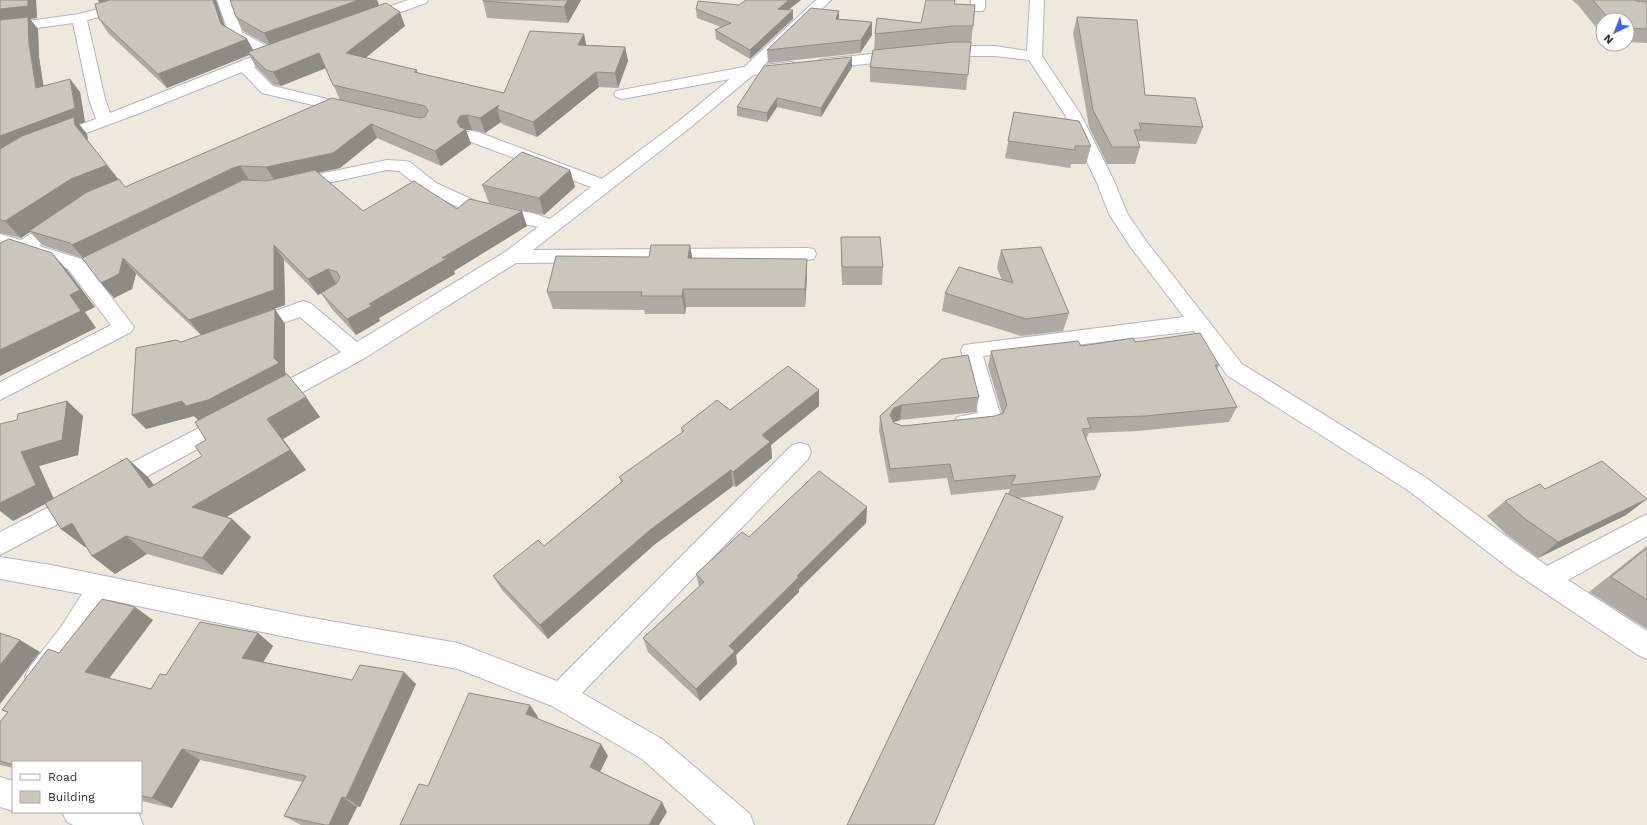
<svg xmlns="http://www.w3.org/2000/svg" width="1647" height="825" viewBox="0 0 1647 825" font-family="'Work Sans',sans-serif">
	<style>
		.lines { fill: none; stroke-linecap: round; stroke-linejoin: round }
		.minor-casing { stroke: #b2b5c1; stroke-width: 2 }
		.minor { fill: #fff; fill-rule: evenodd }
		.wall { fill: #afaaa3 }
		.shaded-wall { fill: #8e8b84 }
		.building { fill: #cbc6bd; stroke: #8e8b84 }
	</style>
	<rect width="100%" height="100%" fill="#efe8de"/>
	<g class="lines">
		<!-- minor casing -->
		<g class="minor-casing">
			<g id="minor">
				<polygon points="133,0 157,0 155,3 87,20 105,99 110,113 259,54 230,37 217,0 231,0 242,32 272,49 281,46 286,48 289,51 286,54 254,67 273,86 357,106 359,109 357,112 351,114 262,93 242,72 140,113 0,165 0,154 96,119 89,99 73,23 0,33 0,25 79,14"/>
				<polygon points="408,0 428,0 426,3 373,22 363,22 361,19 363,16"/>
				<polygon points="816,0 831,0 764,65 791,62 796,64 799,67 796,70 753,75 691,127 533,250 807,248 814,249 816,254 814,259 807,260 516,263 363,359 279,405 271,407 263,405 260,399 263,393 341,352 300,317 251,334 244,332 241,327 244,322 303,301 310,303 357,342 505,252 538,227 469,212 424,191 399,171 387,170 296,190 290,188 287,184 290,180 387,160 404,161 410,162 436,183 480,203 532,213 550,219 591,187 466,140 464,136 466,132 472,131 478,132 602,179 679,121 730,79 622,99 616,97 614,94 616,91 744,67"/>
				<polygon points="971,0 985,0 985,8 983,11 973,11 971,8"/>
				<path d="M1030,0H1044L1042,56L1081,115L1115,183L1127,213L1146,241L1242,364L1425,477L1547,566L1647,514V536L1568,580L1647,631V659L1638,655L1514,572L1409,491L1228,376L1194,331L983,356L1002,420L999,426C986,430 970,433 957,429L954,423L957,417L978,413L961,350L964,345L1184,317L1132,249L1109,214L1097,183L1065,115L1029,60L995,56H941L936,54L933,51L936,48L941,46H995L1027,51Z"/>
				<polygon points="901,51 906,53 909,56 906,59 823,69 818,67 815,64 818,61 823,59"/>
				<path d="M62,216L68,218L71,222L68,226L39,246L82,259L84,262C96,256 109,246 123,249L125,254L123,259L93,273L134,327L131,332L0,400V382L111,325L68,269L25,255L0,266V251L6,248L0,247V234L21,240L56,218Z"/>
				<polygon points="230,412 238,415 241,421 238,427 122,490 114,493 106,490 102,483 106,476"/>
				<polygon points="800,443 808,445 811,452 808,459 582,693 662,739 750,814 754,825 716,825 642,759 552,706 458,669 301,640 109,600 79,645 49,686 39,690 29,686 25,677 29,668 61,627 82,594 0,579 0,557 51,565 301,616 458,643 557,681 792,445"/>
				<polygon points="78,492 86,495 90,502 86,509 0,555 0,532"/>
				<polygon points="0,777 13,781 13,811 0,807"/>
				<polygon points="62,812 133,812 139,814 143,825 73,825 67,822"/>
			</g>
		</g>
		<!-- minor -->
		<use href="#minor" class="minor"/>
	</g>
	<!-- wall -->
	<g class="wall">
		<polygon points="0,0 36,0 37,18 30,19 38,29 39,57 43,86 70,79 80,92 85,122 79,124 87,134 88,141 125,187 340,100 326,68 281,86 274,85 256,67 249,55 167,88 108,33 99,19 99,3 98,0 216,0 224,26 247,39 253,50 268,45 243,31 236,17 230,0 377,0 379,5 405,26 365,58 417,70 418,73 504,93 584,34 586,45 625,47 628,61 618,88 599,87 537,137 502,124 501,122 485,133 472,130 466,130 471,144 441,166 377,138 340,168 318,173 363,211 457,209 527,226 454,271 455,274 379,318 380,321 356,335 331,308 321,293 318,295 284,260 285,305 217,329 285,324 285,372 320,417 283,439 306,470 226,517 232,519 251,537 222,575 147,554 115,574 92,556 86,546 85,547 61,529 45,504 13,521 17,420 67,401 83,416 78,455 39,466 53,498 148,477 154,485 202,456 206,440 198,420 194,416 146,429 181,342 201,335 136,274 132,289 114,298 82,258 42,245 30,232 21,238 0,233"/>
		<polygon points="581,0 568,23 487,18 483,1"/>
		<polygon points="746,0 801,0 788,10 793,10 793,19 750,59 716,39 715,30 721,27 697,18 696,9 739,5"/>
		<polygon points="1572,0 1647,0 1647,43 1627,42 1627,20 1603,20 1603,36 1578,5"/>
		<polygon points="954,4 973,26 966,90 870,82 870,67 874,50 875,34 921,23"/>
		<polygon points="839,11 839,19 872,22 872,35 860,53 768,63 767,50"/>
		<polygon points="1077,17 1145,95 1203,127 1196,144 1138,141 1140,147 1135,164 1107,164 1089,127 1073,33"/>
		<polygon points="852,67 821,117 777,107 767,122 737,116 737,107"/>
		<polygon points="1014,112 1091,146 1086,164 1071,164 1070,168 1005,158"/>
		<polygon points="570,170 575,187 544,215 489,203 482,185"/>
		<polygon points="841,237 883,267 882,285 842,285 841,255"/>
		<polygon points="690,245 692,258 807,277 805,307 686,307 685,314 645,314 644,310 553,309 547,292 649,257"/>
		<polygon points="1001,250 1069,313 1063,331 1021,336 942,311 945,293 1002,280 997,268"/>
		<polygon points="1135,342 1219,365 1217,369 1237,407 1229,422 1138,431 1089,433 1086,439 1101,476 1095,490 1018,498 1063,517 934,825 847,825 1008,494 1010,489 951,495 947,478 889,483 879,431 880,416 942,359 979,397 976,412 900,420 894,422 894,423 903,426 995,416 1002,413 988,366 991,351 1081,346"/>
		<polygon points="819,390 819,406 771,445 772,458 736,487 733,486 654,545 548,639 502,590 493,576 544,546 621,482 619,477 682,433 681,428 730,410"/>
		<polygon points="1545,489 1626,515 1538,558 1506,534 1487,516 1505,501"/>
		<polygon points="867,507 866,523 799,589 799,592 736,655 737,664 700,701 648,652 643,638 699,587 696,574 749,537"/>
		<polygon points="1647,546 1647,629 1589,592"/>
		<polygon points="153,620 109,678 151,689 166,675 258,633 273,646 263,662 352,680 416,684 360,807 357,807 348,825 301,825 284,816 302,782 200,760 172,808 141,801 141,762 13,762 13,768 0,765 0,722 8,713 2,710 59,653"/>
	</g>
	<!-- shaded-wall -->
	<g class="shaded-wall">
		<polygon points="28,0 36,0 37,18 30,19 38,29 39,57 46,101 36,88 29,44 0,23 0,9"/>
		<polygon points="98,0 127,0 102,7"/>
		<polygon points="213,0 216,0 229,38 221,24"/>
		<polygon points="359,0 377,0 380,8 271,46 264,33"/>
		<polygon points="568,0 581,0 568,23 564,7"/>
		<polygon points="789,0 801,0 778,18 778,9"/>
		<polygon points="793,10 793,19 750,59 750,50"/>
		<polygon points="839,11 839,24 836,19"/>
		<polygon points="400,12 405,26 353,68 346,53"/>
		<polygon points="872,22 872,35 860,53 861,40"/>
		<polygon points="584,34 587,49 578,45"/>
		<polygon points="247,39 255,53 248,52 249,55 167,88 158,74"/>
		<polygon points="625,47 628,61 618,88 615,73"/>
		<polygon points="319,53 326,68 281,86 273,72"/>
		<polygon points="852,57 852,67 821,117 821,108"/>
		<polygon points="596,72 599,87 537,137 533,122"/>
		<polygon points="70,79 80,92 85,122 79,124 87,134 88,142 0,154 0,136"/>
		<polygon points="777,98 777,107 767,122 767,113"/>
		<polygon points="499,105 497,109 501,122 485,133 480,118"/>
		<polygon points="467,115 472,130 466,130 471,144 441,166 435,151 457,122 460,116"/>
		<polygon points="371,124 377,138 340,168 275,181 266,167"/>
		<polygon points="107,165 120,182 29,231 30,232 21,238 5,221 71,179"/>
		<polygon points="240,166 249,180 85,260 72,245 233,168"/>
		<polygon points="570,170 575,187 544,215 539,198"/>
		<polygon points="522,211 527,226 454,271 455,274 379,318 380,321 356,335 347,319 369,304 442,258"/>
		<polygon points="274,245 284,260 285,305 201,335 189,320"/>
		<polygon points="690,245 693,263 688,258"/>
		<polygon points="52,253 67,270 95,307 85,312 96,328 0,376 0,350 70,295"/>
		<polygon points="123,258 136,274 132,289 114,298 101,283"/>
		<polygon points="807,259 807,277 805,307 805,289"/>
		<polygon points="328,269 337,285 318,295 308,279"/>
		<polygon points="683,289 686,307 685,314 682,296"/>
		<polygon points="275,309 285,324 285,372 289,378 198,420 194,416 146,429 132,415 182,401 274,358"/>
		<polygon points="819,390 819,406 771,445 772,458 736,487 733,472 762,435"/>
		<polygon points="306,397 320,417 283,439 306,470 211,526 192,507 267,419"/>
		<polygon points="67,401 83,416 78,455 39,466 54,499 13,521 0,511 0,503 21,452"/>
		<polygon points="902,405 900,420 892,423 890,415 894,408"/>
		<polygon points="127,458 148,477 169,507 149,488"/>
		<polygon points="731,470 733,486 654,545 548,639 540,625 650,530"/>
		<polygon points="1647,499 1626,515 1538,558 1558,542"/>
		<polygon points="867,507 866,523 799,589 799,592 736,655 737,664 700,701 696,689 729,646 797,576"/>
		<polygon points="232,519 251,537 222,575 202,558"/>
		<polygon points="72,523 95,541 85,547 61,529"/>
		<polygon points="126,536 147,554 115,574 92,556"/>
		<polygon points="135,607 153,620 105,684 85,672"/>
		<polygon points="258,633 273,646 258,671 242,658"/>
		<polygon points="20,640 40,652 0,704 0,665"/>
		<polygon points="404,672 416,684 360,807 346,798"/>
		<polygon points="530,705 538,717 535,726 526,714"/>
		<polygon points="601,744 608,756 597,778 590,767"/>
		<polygon points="182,749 200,760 172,808 152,798"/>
		<polygon points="342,797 357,807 348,825 329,825"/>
		<polygon points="662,802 667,812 659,825 649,825"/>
	</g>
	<!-- building -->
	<g class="building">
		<polygon points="0,0 28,0 28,6 0,9"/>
		<polygon points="110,0 213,0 221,24 247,39 158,74 99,19 95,4"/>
		<polygon points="230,0 359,0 264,33 236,17"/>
		<polygon points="483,0 568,0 564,7 483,1"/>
		<polygon points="746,0 789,0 778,9 793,10 750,50 715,30 731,23 696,9 698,1 739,5"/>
		<polygon points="926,0 955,0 954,4 975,5 973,26 953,26 875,34 877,18 921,23"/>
		<polygon points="1593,0 1635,0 1637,1 1647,2 1647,29 1627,28 1627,20 1610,20"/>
		<polygon points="386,3 400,12 346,53 417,70 414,72 504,93 530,31 584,34 578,45 625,47 615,73 596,72 533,122 497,109 499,105 480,118 467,115 460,116 457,122 460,127 466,129 435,151 371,124 333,153 266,167 240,166 233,168 72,245 70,243 29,231 87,192 119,179 125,187 332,98 419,118 425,117 428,110 425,106 333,85 319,53 273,72 266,70 248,52"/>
		<polygon points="811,8 839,11 836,19 872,22 861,40 767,50"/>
		<polygon points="28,17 29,44 36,88 70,79 75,108 0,136 0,20"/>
		<polygon points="1077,17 1137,20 1145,95 1195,98 1203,127 1139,123 1141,130 1134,130 1140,147 1112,147 1093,110"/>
		<polygon points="953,42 971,42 968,75 870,67 873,50"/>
		<polygon points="852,57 821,108 777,98 767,113 737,107 764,66"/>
		<polygon points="1014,112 1079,121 1091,146 1075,146 1075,150 1008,141"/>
		<polygon points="74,117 75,125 107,165 71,179 5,221 0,220 0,149 22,136"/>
		<polygon points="522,152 570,170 539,198 482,185"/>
		<polygon points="315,170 363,211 414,181 457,209 469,199 522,211 442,258 448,258 369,304 372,306 347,319 321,293 337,283 340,277 337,272 328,269 308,279 274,245 274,290 189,320 123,258 119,274 101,283 82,258 243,180 266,181"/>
		<polygon points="841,237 880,237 883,267 842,267"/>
		<polygon points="9,239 52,253 80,290 70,295 81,311 0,350 0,243"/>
		<polygon points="651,245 690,245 688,258 807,259 805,289 683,289 682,296 641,296 642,292 547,292 556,256 649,257"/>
		<polygon points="1041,247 1069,313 1026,319 945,293 959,267 1013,283 1001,250"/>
		<polygon points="275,309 274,358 279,363 208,400 186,406 182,401 132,415 136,348 176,340 181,342"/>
		<polygon points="1200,333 1219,365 1215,365 1237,407 1145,416 1087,418 1091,428 1082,429 1101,476 1011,485 1016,475 954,481 950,464 890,469 880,416 942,359 968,355 979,397 902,405 894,408 890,415 894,423 903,426 995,416 1003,413 1007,405 991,351 1078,341 1081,346 1133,338 1135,342"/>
		<polygon points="788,366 819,390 762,435 770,442 733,472 731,470 650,530 540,625 493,576 538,540 544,546 623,481 619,477 684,431 681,428 717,400 730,410"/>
		<polygon points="287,374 306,397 267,419 290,450 192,507 232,519 202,558 126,536 92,556 72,523 61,529 45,503 127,458 149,488 202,456 195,446 206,440 195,422"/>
		<polygon points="67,401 62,440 21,452 36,485 0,503 0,424 17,420 18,414"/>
		<polygon points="1602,461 1647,499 1558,542 1524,518 1505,501 1540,484 1545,489"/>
		<polygon points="819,471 867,507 797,576 799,577 729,646 735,651 696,689 643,638 704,582 696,574 742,532 749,537"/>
		<polygon points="1006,493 1063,517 934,825 847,825"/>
		<polygon points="1647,548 1647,600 1611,577"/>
		<polygon points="102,599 135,607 85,672 151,689 160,674 166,675 200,622 258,633 242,658 352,680 360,665 404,672 346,798 342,797 329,825 325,825 284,816 306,776 182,749 152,798 141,796 141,762 13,762 13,765 0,761 0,722 8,712 2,710 48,649 59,653"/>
		<polygon points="0,633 20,640 0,665"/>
		<polygon points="469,693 530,705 526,714 601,744 590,767 662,802 649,825 400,825 419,784 428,786"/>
	</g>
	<!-- legend -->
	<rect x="12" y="761" width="130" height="52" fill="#ffffff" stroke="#ababab"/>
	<rect x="20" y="774" width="20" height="6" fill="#ffffff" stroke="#ababab"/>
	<text x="48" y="781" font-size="12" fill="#2d2d2d">Road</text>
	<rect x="20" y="791" width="20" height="12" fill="#cbc6bd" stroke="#ababab"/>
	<text x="48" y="801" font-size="12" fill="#2d2d2d">Building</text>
	<!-- north arrow -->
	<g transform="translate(1615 32) rotate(223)"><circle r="19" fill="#ffffff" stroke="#ababab"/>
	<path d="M0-3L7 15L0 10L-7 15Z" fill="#3c63ff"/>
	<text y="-6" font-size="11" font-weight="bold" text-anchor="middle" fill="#2d2d2d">N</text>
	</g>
</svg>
